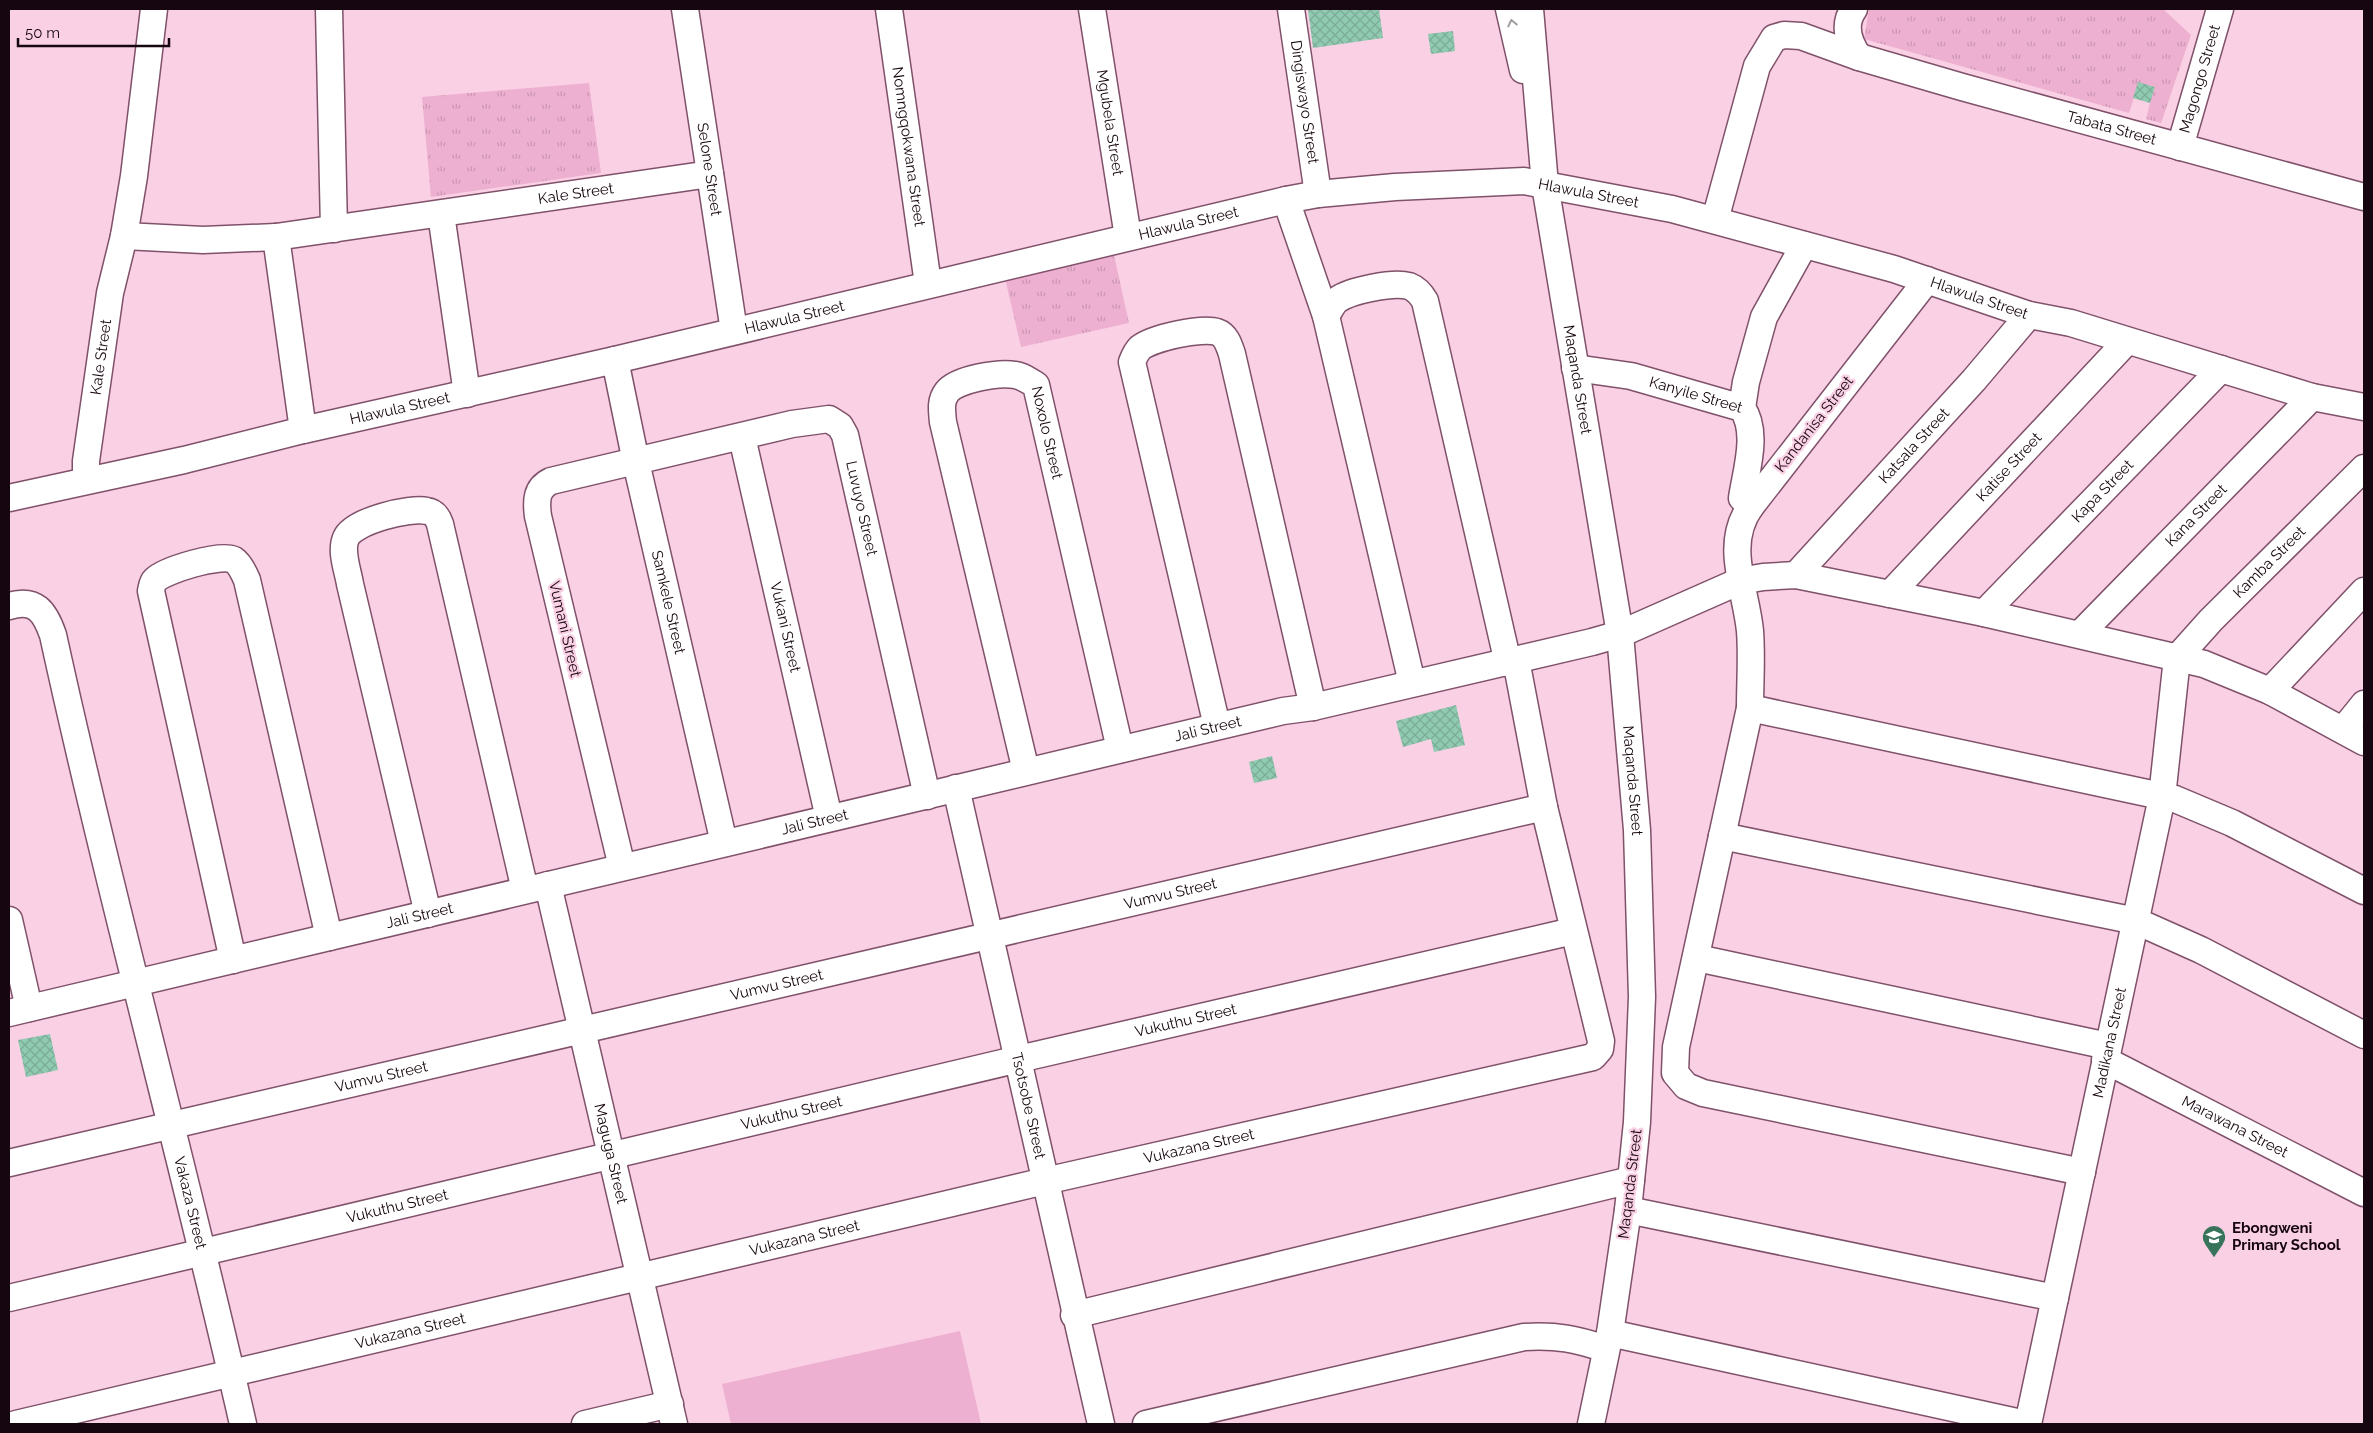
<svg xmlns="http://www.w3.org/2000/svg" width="2373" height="1433" viewBox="0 0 2373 1433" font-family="Raleway,sans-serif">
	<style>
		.grass { fill: #eeb0d0 }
		.park { fill: url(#park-tufts) }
		.building { fill: url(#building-cross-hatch) }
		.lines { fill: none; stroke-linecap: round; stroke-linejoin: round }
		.minor-casing { stroke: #7f516a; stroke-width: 29 }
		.minor { stroke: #fff; stroke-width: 26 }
		.oneway { stroke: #a29b9f }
		.labels { text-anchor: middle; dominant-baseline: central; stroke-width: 4.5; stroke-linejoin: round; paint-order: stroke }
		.street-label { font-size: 15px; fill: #16060f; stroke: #fad0e5 }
		.poi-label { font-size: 15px; font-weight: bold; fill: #16060f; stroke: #fad0e5; text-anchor: start }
	</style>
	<defs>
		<pattern id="park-tufts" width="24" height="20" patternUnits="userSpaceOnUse" patternTransform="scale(1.25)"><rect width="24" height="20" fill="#eeb0d0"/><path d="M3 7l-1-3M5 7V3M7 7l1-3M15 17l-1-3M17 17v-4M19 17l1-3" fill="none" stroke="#cb96b1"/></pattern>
		<pattern id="building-cross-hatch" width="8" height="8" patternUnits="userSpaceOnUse" patternTransform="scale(1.25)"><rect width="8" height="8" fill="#90cab1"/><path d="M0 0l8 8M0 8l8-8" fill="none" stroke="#7bac97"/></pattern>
	</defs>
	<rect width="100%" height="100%" fill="#fad0e5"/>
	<!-- grass -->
	<polygon class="grass" points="960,1331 981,1424 731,1424 722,1384"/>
	<!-- park -->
	<g class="park">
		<polygon points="1869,9 2163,9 2191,35 2161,123 2146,119 2150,103 2134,98 2129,113 1864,39"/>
		<polygon points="589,83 601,173 431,197 422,97"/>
		<polygon points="1114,255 1129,323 1021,347 1005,278"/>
	</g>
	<!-- building -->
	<g class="building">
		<polygon points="1308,9 1379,9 1383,38 1313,48"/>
		<polygon points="1453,31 1455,51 1431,54 1428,34"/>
		<polygon points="2138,82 2155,87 2150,103 2133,98"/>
		<polygon points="1456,705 1465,745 1434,752 1431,739 1403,747 1396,721"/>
		<polygon points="1272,756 1277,778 1254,783 1249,762"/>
		<polygon points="50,1034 58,1070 26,1077 18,1040"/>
	</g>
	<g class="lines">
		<!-- minor casing -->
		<g class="minor-casing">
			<g id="minor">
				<polyline points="329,9 334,229"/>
				<path id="s1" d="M685,9L734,331"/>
				<path id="s2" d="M889,9L928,284"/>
				<path id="s3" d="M1092,9L1128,237"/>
				<path id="s4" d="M1291,9L1318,194"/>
				<polyline points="1509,9 1523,70"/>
				<path id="s5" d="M1530,9L1545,185L1620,634L1637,830L1642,997L1637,1122L1628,1210L1610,1333L1591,1424"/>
				<path d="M1854,9C1842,25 1849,43 1859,57"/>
				<path id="s6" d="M2180,147L2220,9"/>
				<polyline points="1286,200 1326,316 1412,683"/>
				<polyline points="441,214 467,394"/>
				<path id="s7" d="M1715,220L1757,66L1774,38L1784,35L1801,36L1859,57L1962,87L2364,197"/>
				<path id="s8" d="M124,236L203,240L276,237L710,174"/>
				<polyline points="276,237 303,430"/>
				<path d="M1927,280L1751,506C1723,544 1746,589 1750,631C1752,657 1750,682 1750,708L1676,1047L1675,1073L1686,1086L1703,1093L2082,1172"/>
				<path d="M1326,316C1330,310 1332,304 1337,300C1351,290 1393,282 1409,286C1417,289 1421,294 1425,301L1508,663"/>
				<path id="s9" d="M615,360L636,462L724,843"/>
				<path id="s10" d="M1575,368L1631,376L1742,408C1759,432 1746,471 1742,498L1751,506"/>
				<polyline points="1742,408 1746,382 1764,317 1804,245"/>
				<path id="s11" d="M742,437L829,818"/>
				<path id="s12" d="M86,480V461L110,293L124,236L134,176L154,9"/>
				<path id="s13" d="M9,498L184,460L303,430L615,360L1286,200L1318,194L1395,187L1524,181L1672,209L1894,269L2029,315L2071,323L2312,397L2364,407"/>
				<path id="s14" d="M1796,575L1974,380L2029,315"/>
				<path id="s15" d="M1890,594L2127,341"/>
				<path id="s16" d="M9,606C36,598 45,612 53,635C111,900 183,1160 243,1424"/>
				<path id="s17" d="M1984,613L2221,369"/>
				<path id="s18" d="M2080,634L2312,397"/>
				<polyline points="2270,691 2364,591"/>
				<polyline points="1750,708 2175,799 2232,823 2364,891"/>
				<path d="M1217,726L1132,362C1134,357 1136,352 1140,348C1152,338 1202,327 1217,332C1226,335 1229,345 1232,354L1313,707"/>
				<polyline points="2343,730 2364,704"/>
				<path id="s19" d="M1026,771L943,422C942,411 940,401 947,392C957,379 999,372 1015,375C1023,376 1029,381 1036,385L1120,749"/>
				<path id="s20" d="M956,788L1101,1424"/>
				<polyline points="1722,836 2136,921 2201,950 2364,1035"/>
				<path id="s21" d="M622,867L538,516C536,501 536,488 551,481L792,424L829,419L840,426L845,435L927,796"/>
				<path id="s22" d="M548,885L674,1424"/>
				<path d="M428,914L350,584C348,571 340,551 346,538C353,521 410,507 427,511C434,512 438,518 440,524L525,890"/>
				<polyline points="9,920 29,1008"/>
				<polyline points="1697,958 2108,1046"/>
				<path d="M233,960L151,591C152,587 152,583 155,580C165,570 221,553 234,560C240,564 244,573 247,580L329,937"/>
				<path id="s23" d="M9,1013L1283,711L1313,707L1592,642L1620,634L1740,581L1763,577L1796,575L1984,613L2204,664L2270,691L2364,742"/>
				<path id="s24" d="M2105,1060L2364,1193"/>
				<path id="s25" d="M9,1163L1544,807"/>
				<polyline points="1628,1210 2055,1298"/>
				<path id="s26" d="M9,1298L1019,1059L1573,931"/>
				<polyline points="1074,1315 1631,1180"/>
				<polyline points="1610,1333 2026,1424"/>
				<path id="s27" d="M16,1424L1045,1181L1593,1057L1600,1049L1601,1041L1544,807L1516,660"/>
				<polyline points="585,1424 670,1404"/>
				<path d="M1146,1424L1524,1337C1557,1335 1576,1339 1606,1349"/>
				<path id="s28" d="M2028,1424L2162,797L2177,658L2211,620L2364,468"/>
			</g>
		</g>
		<!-- minor -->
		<use href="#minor" class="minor"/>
	</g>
	<!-- one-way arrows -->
	<defs><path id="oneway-chevron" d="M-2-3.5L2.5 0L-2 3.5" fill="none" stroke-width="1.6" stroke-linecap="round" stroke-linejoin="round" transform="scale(1.25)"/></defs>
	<use class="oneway" href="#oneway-chevron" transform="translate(1512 23) rotate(-103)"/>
	<!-- icons -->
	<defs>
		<g id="school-pin" transform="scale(1.25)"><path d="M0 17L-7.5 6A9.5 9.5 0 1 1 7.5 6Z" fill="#38735c" stroke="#fad0e5"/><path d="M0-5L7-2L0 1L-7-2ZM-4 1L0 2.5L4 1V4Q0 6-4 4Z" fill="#fff"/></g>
	</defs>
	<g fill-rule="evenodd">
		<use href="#school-pin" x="2214" y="1237"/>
	</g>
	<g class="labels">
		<!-- street labels -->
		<g class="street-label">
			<text stroke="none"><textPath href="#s6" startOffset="71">Magongo Street</textPath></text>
			<text stroke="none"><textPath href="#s4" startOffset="94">Dingiswayo Street</textPath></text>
			<text stroke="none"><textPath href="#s3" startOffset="115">Mgubela Street</textPath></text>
			<text stroke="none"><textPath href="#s7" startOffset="544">Tabata Street</textPath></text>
			<text stroke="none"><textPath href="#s2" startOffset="139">Nomngqokwana Street</textPath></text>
			<text stroke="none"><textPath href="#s1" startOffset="162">Selone Street</textPath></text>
			<text stroke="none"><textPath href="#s13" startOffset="1616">Hlawula Street</textPath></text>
			<text stroke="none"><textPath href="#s8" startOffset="455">Kale Street</textPath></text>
			<text stroke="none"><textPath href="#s13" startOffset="1211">Hlawula Street</textPath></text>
			<text stroke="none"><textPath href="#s13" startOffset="2021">Hlawula Street</textPath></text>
			<text stroke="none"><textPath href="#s13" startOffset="806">Hlawula Street</textPath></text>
			<text stroke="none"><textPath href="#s12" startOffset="124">Kale Street</textPath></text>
			<text stroke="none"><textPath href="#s5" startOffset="374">Maqanda Street</textPath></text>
			<text stroke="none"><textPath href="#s10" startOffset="124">Kanyile Street</textPath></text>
			<text stroke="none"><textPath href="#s13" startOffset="401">Hlawula Street</textPath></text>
			<text transform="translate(1814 424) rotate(-52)">Kandanisa Street</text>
			<text stroke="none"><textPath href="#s19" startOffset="534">Noxolo Street</textPath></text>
			<text stroke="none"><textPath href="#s14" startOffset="175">Katsala Street</textPath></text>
			<text stroke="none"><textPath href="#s15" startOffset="174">Katise Street</textPath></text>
			<text stroke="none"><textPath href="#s17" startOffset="170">Kapa Street</textPath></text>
			<text stroke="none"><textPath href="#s21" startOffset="785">Luvuyo Street</textPath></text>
			<text stroke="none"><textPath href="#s18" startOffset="166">Kana Street</textPath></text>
			<text stroke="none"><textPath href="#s28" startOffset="914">Kamba Street</textPath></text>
			<text stroke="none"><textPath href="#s9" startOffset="248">Samkele Street</textPath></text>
			<text stroke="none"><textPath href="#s11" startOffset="195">Vukani Street</textPath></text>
			<text transform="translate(565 629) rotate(77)">Vumani Street</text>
			<text stroke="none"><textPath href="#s23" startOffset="1232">Jali Street</textPath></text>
			<text stroke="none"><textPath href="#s5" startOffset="779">Maqanda Street</textPath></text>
			<text stroke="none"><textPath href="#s23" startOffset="828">Jali Street</textPath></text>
			<text stroke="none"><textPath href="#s25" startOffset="1192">Vumvu Street</textPath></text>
			<text stroke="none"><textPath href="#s23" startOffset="422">Jali Street</textPath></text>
			<text stroke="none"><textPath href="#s25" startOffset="788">Vumvu Street</textPath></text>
			<text stroke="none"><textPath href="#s26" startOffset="1209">Vukuthu Street</textPath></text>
			<text stroke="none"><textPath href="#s28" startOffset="390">Madikana Street</textPath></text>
			<text stroke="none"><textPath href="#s25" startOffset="382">Vumvu Street</textPath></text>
			<text stroke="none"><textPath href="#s20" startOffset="326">Tsotsobe Street</textPath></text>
			<text stroke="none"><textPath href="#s26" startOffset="804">Vukuthu Street</textPath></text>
			<text stroke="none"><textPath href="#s24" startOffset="146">Marawana Street</textPath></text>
			<text stroke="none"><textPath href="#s27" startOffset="1215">Vukazana Street</textPath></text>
			<text stroke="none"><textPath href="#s22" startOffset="276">Maguga Street</textPath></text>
			<text transform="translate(1630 1184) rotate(-83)">Maqanda Street</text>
			<text stroke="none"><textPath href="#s16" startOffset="645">Vakaza Street</textPath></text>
			<text stroke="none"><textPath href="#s26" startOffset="399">Vukuthu Street</textPath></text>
			<text stroke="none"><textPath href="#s27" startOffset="810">Vukazana Street</textPath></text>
			<text stroke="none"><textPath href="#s27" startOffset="405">Vukazana Street</textPath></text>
		</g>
		<!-- poi labels -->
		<g class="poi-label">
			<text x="2232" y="1228">Ebongweni<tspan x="2232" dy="17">Primary School</tspan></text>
		</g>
	</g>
	<!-- border -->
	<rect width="2373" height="1433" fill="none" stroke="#16060f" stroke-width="20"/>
	<!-- scale -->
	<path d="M18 38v8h151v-8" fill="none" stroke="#16060f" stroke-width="2.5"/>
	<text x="25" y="38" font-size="15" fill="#16060f" stroke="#fad0e5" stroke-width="4" paint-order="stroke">50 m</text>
</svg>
